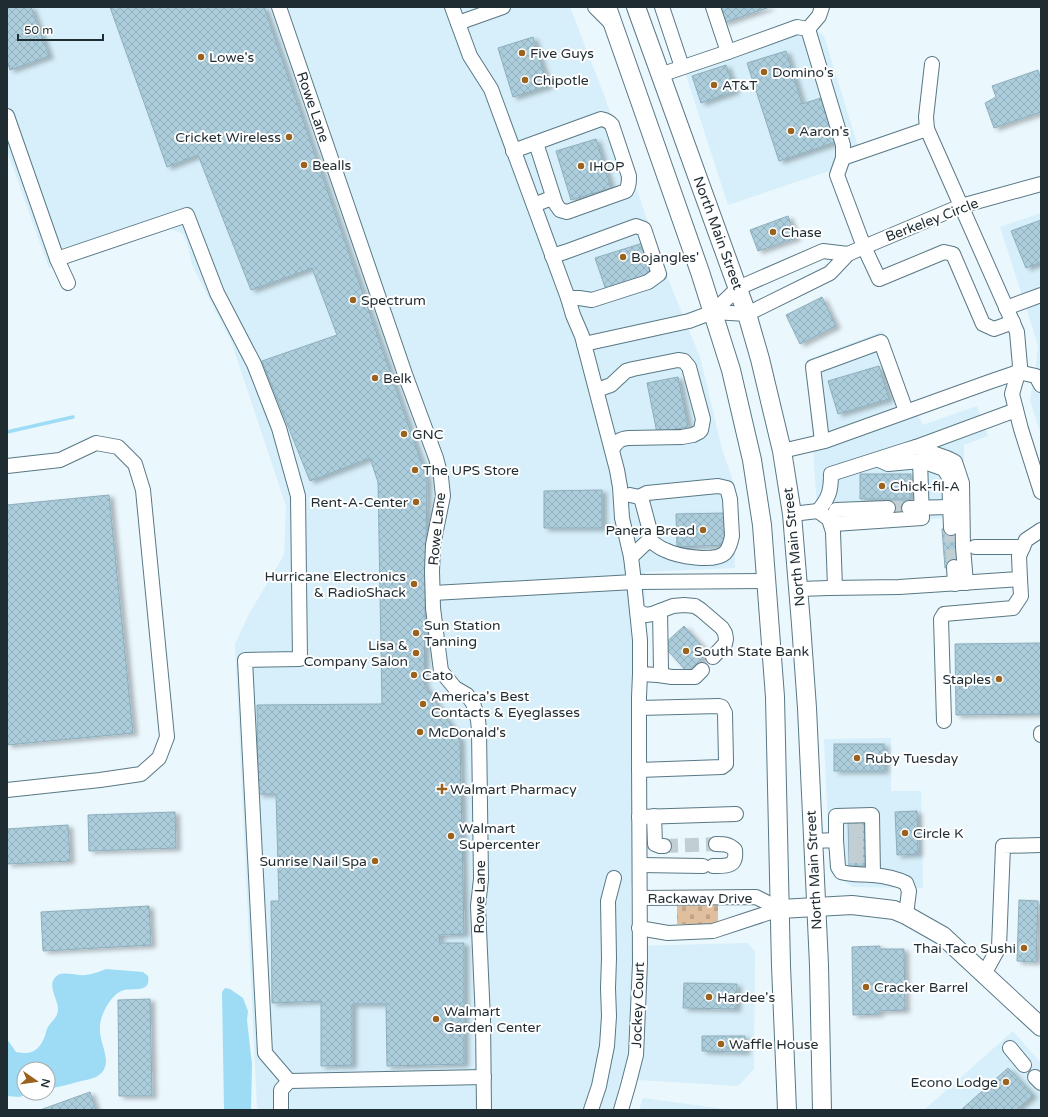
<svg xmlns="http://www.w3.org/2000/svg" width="1048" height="1117" viewBox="0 0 1048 1117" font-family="'Varela Round',sans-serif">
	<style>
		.built { fill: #d6effa }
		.cemetery { fill: url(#cemetery-stones) }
		.water { fill: #9edcf6 }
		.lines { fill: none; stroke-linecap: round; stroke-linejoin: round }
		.stream { stroke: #9edcf6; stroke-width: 3.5 }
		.building { fill: url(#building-cross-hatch); stroke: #8eaebc; filter: url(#shadow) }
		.minor-tunnel { stroke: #c1ced4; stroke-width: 14; stroke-dasharray: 14 7; stroke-linecap: butt }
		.minor-casing { stroke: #597885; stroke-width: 16 }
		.major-casing { stroke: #597885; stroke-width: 20 }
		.minor { stroke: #fff; stroke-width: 14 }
		.major { stroke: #fff; stroke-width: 18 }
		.poi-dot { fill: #9a621d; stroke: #fff; stroke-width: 1.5 }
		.labels { text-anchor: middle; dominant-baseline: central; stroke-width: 4; stroke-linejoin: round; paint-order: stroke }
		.poi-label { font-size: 14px; fill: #1f2c32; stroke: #fff; text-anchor: start }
		.street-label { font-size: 14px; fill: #1f2c32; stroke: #fff }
	</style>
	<defs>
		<pattern id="cemetery-stones" width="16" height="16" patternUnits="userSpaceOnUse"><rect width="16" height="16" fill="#dfbf9e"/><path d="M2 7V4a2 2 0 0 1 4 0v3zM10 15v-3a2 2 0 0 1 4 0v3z" fill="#bfa489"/></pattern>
		<pattern id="building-cross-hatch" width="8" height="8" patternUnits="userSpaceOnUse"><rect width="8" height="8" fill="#accddb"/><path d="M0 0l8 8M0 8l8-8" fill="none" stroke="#94b0bc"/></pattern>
		<filter id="shadow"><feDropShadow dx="4.5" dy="2.5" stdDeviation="2" flood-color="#0004"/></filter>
	</defs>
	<rect width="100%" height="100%" fill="#eaf7fd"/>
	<!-- built -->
	<g class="built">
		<polygon points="7,7 570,7 604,95 666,274 700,357 722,449 733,481 735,568 645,572 645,803 631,888 632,946 748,943 755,952 754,1069 738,1086 621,1079 613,1110 259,1110 257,1108 235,644 249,614 284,555 286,506 231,341 192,265 188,246 183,234 171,229 49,268 7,151"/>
		<polygon points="804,31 817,31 824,36 862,160 728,205 684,69"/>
		<polygon points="1041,213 1041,434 1030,401 1036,364 1038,345 1000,227"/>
		<polygon points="883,331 911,403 923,425 977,406 988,436 964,445 964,516 853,527 818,522 807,360"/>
		<polygon points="891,738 891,791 921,791 923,888 853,887 830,872 824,739"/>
		<polygon points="1013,1031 1041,1063 1041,1110 924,1110"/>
		<polygon points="643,1098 724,1109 724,1110 639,1110"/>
	</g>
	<!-- cemetery -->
	<polygon class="cemetery" points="718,905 718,924 677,924 677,906"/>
	<!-- water -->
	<g class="water">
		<path d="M106,969L143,972L148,976C151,993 135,988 124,990C117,992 112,998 108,1004C104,1010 100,1019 100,1027C98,1044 117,1065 96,1077C91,1079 86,1080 81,1081C70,1084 59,1087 48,1089V1069H24V1093H33L19,1097L7,1096V1039L16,1052C32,1055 39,1051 45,1036C46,1033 46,1030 48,1027C51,1021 58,1018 58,1009C58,998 45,984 58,975C64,971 78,976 86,975C93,974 99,972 106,969Z"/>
		<polygon points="225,988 230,989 243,998 248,1011 247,1020 252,1064 251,1110 224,1110 222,992"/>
	</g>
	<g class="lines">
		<!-- stream -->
		<polyline class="stream" points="7,432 73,417"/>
	</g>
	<!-- building -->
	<g class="building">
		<polygon points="7,7 31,7 49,56 10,70 7,61"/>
		<polygon points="110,7 264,7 427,479 424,684 460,739 464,934 439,935 440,943 464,943 464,1064 387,1066 386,1004 352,1004 352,1065 321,1066 321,1001 272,1003 271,901 279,901 276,794 258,794 257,705 382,704 378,482 370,458 310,481 262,361 337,335 312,268 251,290 198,155 167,167"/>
		<polygon points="718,7 770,7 723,23"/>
		<polygon points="533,37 548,86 513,97 498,48"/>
		<polygon points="786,51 802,104 821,98 836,142 779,161 747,63"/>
		<polygon points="726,65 735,91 701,103 692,76"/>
		<polygon points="1038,70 1041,80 1041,112 994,128 985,103 996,97 992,86"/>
		<polygon points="596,139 611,188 571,200 556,151"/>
		<polygon points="788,216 796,238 758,251 750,230"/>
		<polygon points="1041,220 1041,262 1026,268 1011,231"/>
		<polygon points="643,243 653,275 606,290 595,258"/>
		<polygon points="822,297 836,326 800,344 786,315"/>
		<polygon points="879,366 889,399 838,414 828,381"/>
		<polygon points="678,377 688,427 657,433 647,383"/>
		<polygon points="860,474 911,474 910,499 860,499"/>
		<polygon points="602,490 602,528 544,528 544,491"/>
		<polygon points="109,495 133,733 7,745 7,505"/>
		<polygon points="724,513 725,545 677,547 676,514"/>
		<polygon points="958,527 961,566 945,568 942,529"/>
		<polygon points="684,626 708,653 687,672 663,645"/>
		<polygon points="1041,643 1041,714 956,715 955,644"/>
		<rect x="834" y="744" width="50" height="27"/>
		<polygon points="917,811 918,854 897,855 895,812"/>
		<polygon points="175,812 176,848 89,851 88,815"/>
		<polygon points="848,819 866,819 867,866 849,866"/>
		<polygon points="68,825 70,861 7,864 7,829"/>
		<polygon points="1019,900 1038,901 1036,962 1017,961"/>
		<polygon points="149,906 151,945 43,951 41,912"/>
		<polygon points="880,946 880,949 904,949 905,1010 879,1011 879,1014 853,1015 852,947"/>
		<polygon points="684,983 737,984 736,1009 683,1008"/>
		<polygon points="150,999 152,1096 119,1096 118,1000"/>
		<polygon points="702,1036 745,1036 745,1052 702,1051"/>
		<polygon points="1008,1068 1033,1095 1016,1110 961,1110"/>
		<polygon points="90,1092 96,1110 40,1110"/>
	</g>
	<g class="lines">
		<!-- minor-tunnel -->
		<g class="minor-tunnel">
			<polyline points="888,508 909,508"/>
			<polyline points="951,528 954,567"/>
			<polyline points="849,831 866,830"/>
			<polyline points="849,845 867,845"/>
			<polyline points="664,846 716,844"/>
			<polyline points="849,856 867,856"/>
		</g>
		<!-- minor casing -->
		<g class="minor-casing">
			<g id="minor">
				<polyline points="279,7 406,377 436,458 441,477 443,496 433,545 432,571 433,608 441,671 455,688 467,695 473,703 478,720 479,730 481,879 478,906 483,1020 484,1110"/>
				<polyline points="452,7 470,56 491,89 568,298 573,315 582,336 617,470 620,487 622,518 631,557 634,582 640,640 640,674 639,697 639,754 640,963 636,1055 628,1086 621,1110"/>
				<polyline points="595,7 612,24"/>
				<polyline points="662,7 682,67"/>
				<polyline points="713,7 728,52"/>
				<polyline points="458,23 503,7"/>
				<polyline points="808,29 819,16 822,7"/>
				<polyline points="932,64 926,117 927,129 1017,332 1020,366 1012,394 1021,429 1041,492"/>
				<polyline points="660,75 728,52 797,27 808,29 843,145 843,158 837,175 864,247 879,279 944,252 953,254 983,324 994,329 1013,322"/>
				<polyline points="7,116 57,259 68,283"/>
				<polyline points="536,143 555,202"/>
				<path d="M513,151L601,119C606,120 609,121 612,125L629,176C629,182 629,186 626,191L567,212L560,210L553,200L549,199L534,205"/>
				<polyline points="843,158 927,129"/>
				<polyline points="552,256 565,252 636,226 644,229 659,274 648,282 592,300 579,298 568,298"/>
				<polyline points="57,259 187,215 217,293 254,364 279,428 298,496 300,659 245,660 265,1053 289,1081"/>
				<polyline points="1006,308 1041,295"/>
				<polyline points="713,312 747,314 830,273 848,254 864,247 961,206 1041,184"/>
				<polyline points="584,344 689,321 713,312 738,288 823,251 848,254"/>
				<path d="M597,390L611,385L626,371L633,369L678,360L684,361L689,367L703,419L701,430L699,432L693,435L682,437L629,438C619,439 618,441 612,449"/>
				<polyline points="822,441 813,367 881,342 906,411"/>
				<polyline points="916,447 947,458 955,462 962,483 963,547 966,583"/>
				<polyline points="782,451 825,441 989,382 1018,372 1036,376 1041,385"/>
				<polyline points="879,460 888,464 920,461 927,463 944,469 949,477 951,528"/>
				<polyline points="7,466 60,460 96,443 118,447 135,464 143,490 167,737 159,758 141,774 100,780 7,790"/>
				<polyline points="630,495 639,497 642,501 650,531 649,540 631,557"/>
				<path d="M639,497L647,493L718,486L727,488L730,499L732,536C731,541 729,549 725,553C714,563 677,556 665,550C659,548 654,543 649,540"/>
				<polyline points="909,508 950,507"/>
				<polyline points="836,510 888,508"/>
				<polyline points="792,514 818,511"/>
				<polyline points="834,524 922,518 920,461"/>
				<polyline points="975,547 1023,547"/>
				<polyline points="954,567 955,584"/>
				<path d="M835,587L833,532L829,519L818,511C829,498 831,491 831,474L906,450L916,447L1016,410"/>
				<polyline points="799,589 829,588 899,587 1020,579 1019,556 1026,540 1041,530"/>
				<polyline points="433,593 634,582 767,581"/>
				<polyline points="637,611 646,615 652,614 673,606 684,605 695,606 701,610 722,628 725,633 726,639 725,644 713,657"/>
				<polyline points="640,674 658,675 661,669 660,611"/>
				<polyline points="658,675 672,677 695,677 702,670"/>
				<polyline points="944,721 941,619 944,614 1013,608 1021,596 1020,579"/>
				<polyline points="1041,733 1041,735"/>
				<polyline points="639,770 722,767 726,764 726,761 725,713 722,707 719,706 639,708"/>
				<polyline points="654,816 655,844 660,846 664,846"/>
				<polyline points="639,817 736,814"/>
				<polyline points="836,840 836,816 872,815 873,875"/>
				<path d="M813,841L836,840L838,867L841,872C851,875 862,874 873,875C884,876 895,878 906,883L909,891L906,915"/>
				<polyline points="640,865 703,866"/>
				<path d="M713,866C727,866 737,867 735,850C729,844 724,844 716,844"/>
				<polyline points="640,898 756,897 780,909"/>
				<polyline points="639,928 668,933 713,931 780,909"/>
				<polyline points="984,974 999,947 1003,846 1041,845"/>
				<polyline points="1010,1048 1024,1065"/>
				<polyline points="1035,1077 1041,1083"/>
				<polyline points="281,1110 281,1090 289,1081 484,1077"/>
				<polyline points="591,1110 599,1086 607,1046 609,1016 608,988 609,958 608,901 614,878"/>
			</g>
		</g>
		<!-- major casing -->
		<g class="major-casing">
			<g id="major">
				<polyline points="607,7 700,272 731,370 752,460 762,525 775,697 781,966 787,1110"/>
				<polyline points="636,7 747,314 760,359 782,451 792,514 801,624 807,708 819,965 822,1110"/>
				<polyline points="780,909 852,905 894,910 906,915 943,936 1041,1027"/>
			</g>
		</g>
		<!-- minor -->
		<use href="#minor" class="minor"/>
		<!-- major -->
		<use href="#major" class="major"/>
	</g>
	<!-- markers -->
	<g class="poi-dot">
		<circle cx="522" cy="53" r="4"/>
		<circle cx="201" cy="57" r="4"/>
		<circle cx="764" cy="72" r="4"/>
		<circle cx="525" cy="80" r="4"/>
		<circle cx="714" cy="85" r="4"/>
		<circle cx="791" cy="131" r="4"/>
		<circle cx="289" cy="137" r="4"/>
		<circle cx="304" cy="165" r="4"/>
		<circle cx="581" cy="166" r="4"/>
		<circle cx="773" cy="232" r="4"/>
		<circle cx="623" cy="257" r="4"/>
		<circle cx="353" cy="300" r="4"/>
		<circle cx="375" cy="378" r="4"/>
		<circle cx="404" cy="434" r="4"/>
		<circle cx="415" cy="470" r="4"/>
		<circle cx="882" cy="486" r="4"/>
		<circle cx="416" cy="502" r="4"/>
		<circle cx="703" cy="530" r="4"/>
		<circle cx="414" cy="584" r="4"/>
		<circle cx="416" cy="633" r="4"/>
		<circle cx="686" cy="651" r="4"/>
		<circle cx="416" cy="653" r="4"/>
		<circle cx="414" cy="675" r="4"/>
		<circle cx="999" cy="679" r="4"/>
		<circle cx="423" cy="704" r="4"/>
		<circle cx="420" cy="732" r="4"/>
		<circle cx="857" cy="758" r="4"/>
		<path d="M440 783h4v4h4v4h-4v4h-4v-4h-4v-4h4z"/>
		<circle cx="905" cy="833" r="4"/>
		<circle cx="451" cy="836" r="4"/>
		<circle cx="375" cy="861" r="4"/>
		<circle cx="1024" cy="948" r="4"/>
		<circle cx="866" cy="987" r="4"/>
		<circle cx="709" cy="997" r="4"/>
		<circle cx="436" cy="1019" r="4"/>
		<circle cx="721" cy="1044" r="4"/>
		<circle cx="1006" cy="1082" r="4"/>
	</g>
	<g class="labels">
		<!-- poi labels -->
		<g class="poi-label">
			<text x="530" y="53">Five Guys</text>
			<text x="209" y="57">Lowe's</text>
			<text x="772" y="72">Domino's</text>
			<text x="533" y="80">Chipotle</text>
			<text x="722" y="85">AT&amp;T</text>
			<text x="799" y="131">Aaron's</text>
			<text x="281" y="137" text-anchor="end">Cricket Wireless</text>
			<text x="312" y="165">Bealls</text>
			<text x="589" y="166">IHOP</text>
			<text x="781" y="232">Chase</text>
			<text x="631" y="257">Bojangles'</text>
			<text x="361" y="300">Spectrum</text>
			<text x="383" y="378">Belk</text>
			<text x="412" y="434">GNC</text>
			<text x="423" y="470">The UPS Store</text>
			<text x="890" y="486">Chick-fil-A</text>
			<text x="408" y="502" text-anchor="end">Rent-A-Center</text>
			<text x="695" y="530" text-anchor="end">Panera Bread</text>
			<text x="406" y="576" text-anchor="end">Hurricane Electronics<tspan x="406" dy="16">&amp; RadioShack</tspan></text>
			<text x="424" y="625">Sun Station<tspan x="424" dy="16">Tanning</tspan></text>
			<text x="408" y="645" text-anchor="end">Lisa &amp;<tspan x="408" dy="16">Company Salon</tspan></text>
			<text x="694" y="651">South State Bank</text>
			<text x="422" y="675">Cato</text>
			<text x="991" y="679" text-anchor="end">Staples</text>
			<text x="431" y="696">America's Best<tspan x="431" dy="16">Contacts &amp; Eyeglasses</tspan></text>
			<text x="428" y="732">McDonald's</text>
			<text x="865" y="758">Ruby Tuesday</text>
			<text x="450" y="789">Walmart Pharmacy</text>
			<text x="459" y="828">Walmart<tspan x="459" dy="16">Supercenter</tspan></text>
			<text x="913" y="833">Circle K</text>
			<text x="367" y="861" text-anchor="end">Sunrise Nail Spa</text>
			<text x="1016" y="948" text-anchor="end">Thai Taco Sushi</text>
			<text x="874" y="987">Cracker Barrel</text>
			<text x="717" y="997">Hardee's</text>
			<text x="444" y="1011">Walmart<tspan x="444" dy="16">Garden Center</tspan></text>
			<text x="729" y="1044">Waffle House</text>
			<text x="998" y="1082" text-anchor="end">Econo Lodge</text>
		</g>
		<!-- street labels -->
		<g class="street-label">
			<text transform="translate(313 107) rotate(71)">Rowe Lane</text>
			<text transform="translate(932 220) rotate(-21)">Berkeley Circle</text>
			<text transform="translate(718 233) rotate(70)">North Main Street</text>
			<text transform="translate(437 529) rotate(-84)">Rowe Lane</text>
			<text transform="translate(794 547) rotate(-96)">North Main Street</text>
			<text transform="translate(814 870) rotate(-93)">North Main Street</text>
			<text transform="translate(480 897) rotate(-89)">Rowe Lane</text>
			<text x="700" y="898">Rackaway Drive</text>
			<text transform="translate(638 1005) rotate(-88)">Jockey Court</text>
		</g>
	</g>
	<!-- border -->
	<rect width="1048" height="1117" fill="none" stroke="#1f2c32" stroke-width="16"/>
	<!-- north arrow -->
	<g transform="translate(36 1081) rotate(103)"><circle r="19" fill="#ffffff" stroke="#a5abad"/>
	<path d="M0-3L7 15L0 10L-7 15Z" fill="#9a621d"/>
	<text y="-6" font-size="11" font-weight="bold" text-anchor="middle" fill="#1f2c32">N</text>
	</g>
	<!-- scale -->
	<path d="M18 34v6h85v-6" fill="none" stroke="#1f2c32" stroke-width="2"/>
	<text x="24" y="34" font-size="12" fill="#1f2c32" stroke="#ffffff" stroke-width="3" paint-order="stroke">50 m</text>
</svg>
